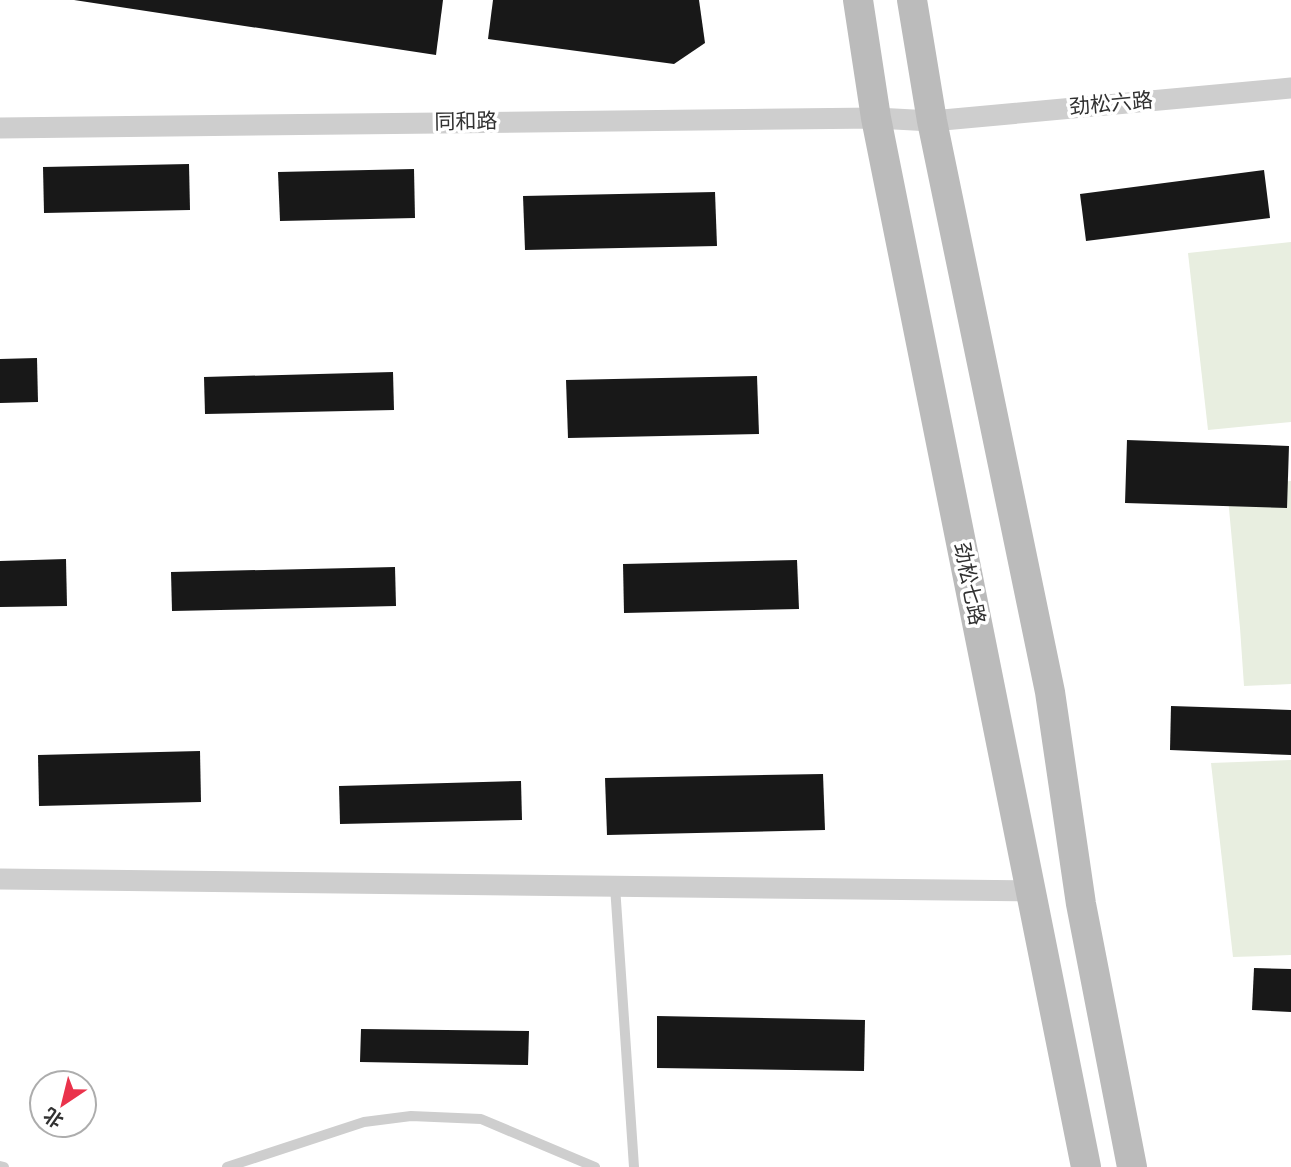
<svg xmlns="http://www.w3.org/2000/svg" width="1291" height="1167" viewBox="0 0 1291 1167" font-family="'Varela Round','Noto Sans SC',sans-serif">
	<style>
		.green { fill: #e8eee0 }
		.building { fill: #181818 }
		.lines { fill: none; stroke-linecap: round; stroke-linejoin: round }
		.lane { stroke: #cecece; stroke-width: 10 }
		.street { stroke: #cecece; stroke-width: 21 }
		.secondary { stroke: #bbb; stroke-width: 30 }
		.labels { text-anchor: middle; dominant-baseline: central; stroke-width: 7; stroke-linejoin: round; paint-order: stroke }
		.street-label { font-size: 21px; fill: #313131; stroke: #fff }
	</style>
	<rect width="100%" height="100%" fill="#fff"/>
	<!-- green -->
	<g class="green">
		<polygon points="1291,242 1291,422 1208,430 1188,253"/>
		<polygon points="1291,481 1291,684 1244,686 1240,628 1227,487"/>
		<polygon points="1291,760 1291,955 1233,957 1211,763"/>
	</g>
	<!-- building -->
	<g class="building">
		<polygon points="74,0 443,0 436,55"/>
		<polygon points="493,0 699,0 705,43 674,64 488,39"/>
		<polygon points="189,164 190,210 44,213 43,167"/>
		<polygon points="414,169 415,218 280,221 278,172"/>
		<polygon points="1264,170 1270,218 1086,241 1080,194"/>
		<polygon points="715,192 717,246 525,250 523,196"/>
		<polygon points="37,358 38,402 0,403 0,359"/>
		<polygon points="393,372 394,410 205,414 204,377"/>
		<polygon points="757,376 759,434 568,438 566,380"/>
		<polygon points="1127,440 1289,446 1287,508 1125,503"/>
		<polygon points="66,559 67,606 0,607 0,561"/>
		<polygon points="797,560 799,609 624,613 623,564"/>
		<polygon points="395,567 396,606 172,611 171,572"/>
		<polygon points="1171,706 1291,710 1291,755 1170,750"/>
		<polygon points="200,751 201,802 39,806 38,755"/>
		<polygon points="823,774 825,830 607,835 605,778"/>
		<polygon points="521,781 522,820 340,824 339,786"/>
		<polygon points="1254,968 1291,969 1291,1012 1252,1010"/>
		<polygon points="657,1016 865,1020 864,1071 657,1068"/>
		<polygon points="361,1029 529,1031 528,1065 360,1062"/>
	</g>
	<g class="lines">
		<!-- lane -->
		<g class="lane">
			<polyline points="615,886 634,1167"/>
			<polyline points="0,1166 4,1167"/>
			<polyline points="227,1167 364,1122 411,1116 481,1119 595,1167"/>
		</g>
		<!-- street -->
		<g class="street">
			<polyline points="0,128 876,118 932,121 1291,88"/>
			<polyline points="0,879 1030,891"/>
		</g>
		<!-- secondary -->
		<g class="secondary">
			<polyline points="858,0 876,118 1086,1167"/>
			<polyline points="912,0 932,121 1050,692 1081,904 1132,1167"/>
		</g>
	</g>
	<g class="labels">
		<!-- street labels -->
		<g class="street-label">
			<text transform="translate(1111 104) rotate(-5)">劲松六路</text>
			<text transform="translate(466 122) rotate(-1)">同和路</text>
			<text transform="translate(969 584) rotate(79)">劲松七路</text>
		</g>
	</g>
	<!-- north arrow -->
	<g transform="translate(63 1104) rotate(215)"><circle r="33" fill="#ffffff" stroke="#adadad" stroke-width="2"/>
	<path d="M0-5L12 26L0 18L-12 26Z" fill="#ea324b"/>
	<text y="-10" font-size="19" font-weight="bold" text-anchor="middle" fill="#313131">北</text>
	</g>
</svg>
